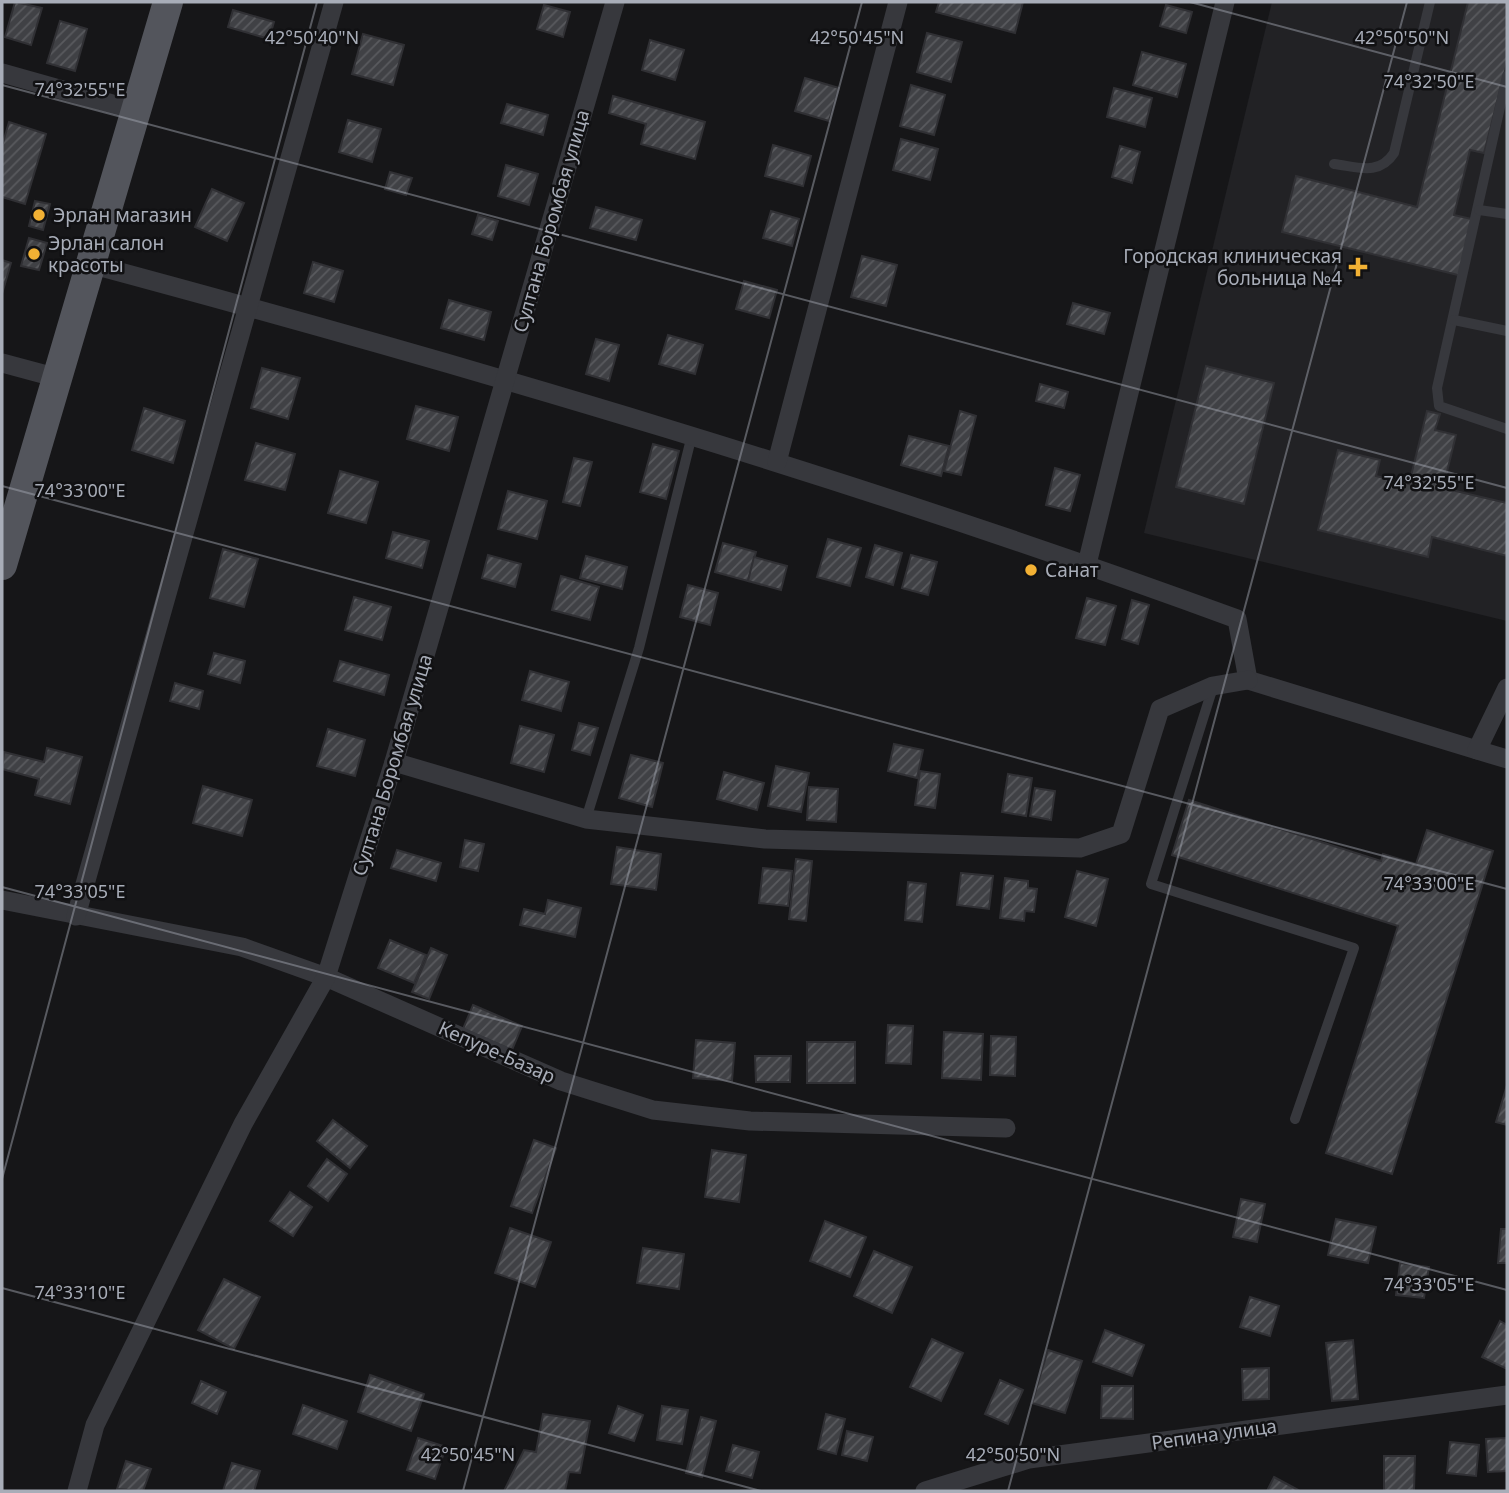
<svg xmlns="http://www.w3.org/2000/svg" width="1509" height="1493" viewBox="0 0 1509 1493" font-family="'Noto Sans',sans-serif">
	<style>
		.built { fill: #222225 }
		.building { fill: url(#building-hatch); stroke: #303034; stroke-width: 2 }
		.lines { fill: none; stroke-linecap: round; stroke-linejoin: round }
		.lane { stroke: #37383d; stroke-width: 10 }
		.street { stroke: #37383d; stroke-width: 19 }
		.primary { stroke: #53555c; stroke-width: 30 }
		.ticks { fill: none; stroke: #a8adb8; stroke-width: 2; stroke-opacity: 0.45 }
		.poi-dot { fill: #f2b134; stroke: #111113; stroke-width: 2.5 }
		.labels { text-anchor: middle; dominant-baseline: central; stroke-width: 5; stroke-linejoin: round; paint-order: stroke }
		.poi-label { font-size: 19px; fill: #a8adb8; stroke: #111113; text-anchor: start }
		.street-label { font-size: 19px; fill: #a8adb8; stroke: #111113 }
		.ticks-label { font-size: 18px; text-anchor: middle; fill: #a8adb8; stroke: #111113; stroke-width: 5; stroke-linejoin: round; paint-order: stroke }
	</style>
	<defs>
		<pattern id="building-hatch" width="6" height="6" patternUnits="userSpaceOnUse" patternTransform="scale(1.75)"><rect width="6" height="6" fill="#404145"/><path d="M-1 1l2-2M0 6l6-6M5 7l2-2" fill="none" stroke="#595a5e"/></pattern>
	</defs>
	<rect width="100%" height="100%" fill="#161618"/>
	<!-- built -->
	<polygon class="built" points="1272,2 1507,2 1507,621 1144,533"/>
	<!-- building -->
	<g class="building">
		<polygon points="15,2 42,8 31,45 5,37"/>
		<polygon points="939,2 1023,2 1015,33 936,12"/>
		<polygon points="1468,2 1507,2 1507,63 1484,153 1470,150 1454,215 1476,220 1462,276 1282,232 1296,176 1417,207"/>
		<polygon points="544,5 570,12 563,37 537,29"/>
		<polygon points="1166,5 1192,12 1186,33 1160,26"/>
		<polygon points="233,10 274,22 269,39 228,27"/>
		<polygon points="60,21 87,29 75,71 47,63"/>
		<polygon points="927,33 962,42 951,82 917,72"/>
		<polygon points="363,34 404,45 393,85 352,74"/>
		<polygon points="650,40 684,50 675,80 642,70"/>
		<polygon points="1142,52 1186,64 1177,97 1133,85"/>
		<polygon points="805,78 839,88 829,121 795,111"/>
		<polygon points="911,85 945,95 934,135 900,126"/>
		<polygon points="1114,88 1152,98 1145,127 1107,117"/>
		<polygon points="613,96 705,122 695,159 641,144 646,124 609,113"/>
		<polygon points="507,104 548,115 543,135 501,123"/>
		<polygon points="348,120 381,129 372,162 339,152"/>
		<polygon points="9,122 46,134 25,204 2,197 2,146"/>
		<polygon points="901,139 938,149 930,180 893,170"/>
		<polygon points="773,145 811,156 803,186 765,176"/>
		<polygon points="1120,146 1140,152 1132,183 1112,177"/>
		<polygon points="506,165 538,174 529,205 498,196"/>
		<polygon points="390,172 412,178 406,195 385,189"/>
		<polygon points="212,189 244,203 227,241 195,227"/>
		<polygon points="35,201 50,204 43,230 29,226"/>
		<polygon points="596,207 642,220 636,240 590,228"/>
		<polygon points="771,211 799,219 792,246 763,238"/>
		<polygon points="478,215 498,221 492,240 472,234"/>
		<polygon points="29,238 47,243 39,270 21,266"/>
		<polygon points="862,256 897,265 886,306 851,297"/>
		<polygon points="2,260 11,263 2,294"/>
		<polygon points="313,262 343,271 334,302 304,293"/>
		<polygon points="744,281 777,290 769,318 736,309"/>
		<polygon points="449,300 491,312 484,340 441,328"/>
		<polygon points="1073,303 1110,313 1104,334 1067,324"/>
		<polygon points="668,335 703,345 695,374 659,364"/>
		<polygon points="596,339 619,345 609,381 586,374"/>
		<polygon points="1206,366 1274,383 1244,504 1176,487"/>
		<polygon points="262,368 300,378 288,419 251,408"/>
		<polygon points="1040,384 1068,392 1064,408 1036,401"/>
		<polygon points="416,406 458,417 449,451 407,439"/>
		<polygon points="144,408 185,421 173,463 132,450"/>
		<polygon points="960,411 976,416 961,475 944,471"/>
		<polygon points="1427,411 1440,414 1435,430 1456,435 1443,488 1507,503 1507,556 1432,537 1428,557 1318,530 1338,450 1380,460 1376,476 1409,484"/>
		<polygon points="909,436 949,446 941,476 901,465"/>
		<polygon points="256,443 295,454 285,490 245,480"/>
		<polygon points="653,444 679,451 666,499 640,492"/>
		<polygon points="574,458 592,462 580,506 563,502"/>
		<polygon points="1055,468 1080,475 1070,511 1046,505"/>
		<polygon points="340,471 378,482 366,523 328,513"/>
		<polygon points="508,491 547,501 537,539 498,529"/>
		<polygon points="393,532 429,541 422,568 386,558"/>
		<polygon points="828,539 861,548 850,586 817,577"/>
		<polygon points="723,543 756,552 748,581 715,572"/>
		<polygon points="875,545 902,553 893,585 866,577"/>
		<polygon points="223,549 258,559 244,607 210,598"/>
		<polygon points="488,555 521,564 515,587 482,578"/>
		<polygon points="911,555 937,562 928,595 902,588"/>
		<polygon points="586,556 627,567 622,589 580,578"/>
		<polygon points="754,557 787,566 781,590 748,581"/>
		<polygon points="561,576 599,587 590,620 552,610"/>
		<polygon points="688,585 718,593 710,625 680,617"/>
		<polygon points="354,597 391,607 382,640 345,630"/>
		<polygon points="1087,598 1116,606 1105,645 1076,638"/>
		<polygon points="1132,600 1149,605 1138,644 1122,639"/>
		<polygon points="214,653 245,661 240,683 208,674"/>
		<polygon points="340,661 389,675 384,695 334,681"/>
		<polygon points="530,671 569,682 561,711 522,700"/>
		<polygon points="175,683 203,691 199,709 170,701"/>
		<polygon points="579,723 598,728 590,755 572,750"/>
		<polygon points="520,726 554,735 544,772 511,763"/>
		<polygon points="328,729 365,740 355,776 317,766"/>
		<polygon points="894,744 923,750 917,778 888,771"/>
		<polygon points="47,748 82,757 70,804 35,795 39,779 2,769 4,752 44,762"/>
		<polygon points="631,755 663,763 652,807 619,798"/>
		<polygon points="776,766 809,773 801,812 768,806"/>
		<polygon points="920,771 940,774 935,808 915,805"/>
		<polygon points="724,772 764,783 757,810 717,799"/>
		<polygon points="1008,774 1032,778 1026,816 1002,812"/>
		<polygon points="203,786 252,800 242,836 193,823"/>
		<polygon points="809,787 838,789 836,822 807,820"/>
		<polygon points="1035,788 1055,791 1051,820 1030,816"/>
		<polygon points="1189,800 1381,861 1383,854 1416,864 1427,830 1493,851 1392,1174 1326,1153 1398,926 1172,855"/>
		<polygon points="465,840 484,844 478,871 460,867"/>
		<polygon points="617,847 661,854 656,890 611,884"/>
		<polygon points="397,850 441,863 436,881 391,868"/>
		<polygon points="796,859 812,861 806,921 789,919"/>
		<polygon points="763,868 792,871 788,906 759,903"/>
		<polygon points="1077,871 1108,879 1096,926 1065,917"/>
		<polygon points="961,873 993,876 989,909 957,905"/>
		<polygon points="1005,878 1028,881 1028,888 1037,889 1034,912 1025,911 1024,921 1000,918"/>
		<polygon points="908,882 926,884 922,922 905,920"/>
		<polygon points="548,900 581,908 575,937 520,925 524,909 545,914"/>
		<polygon points="390,940 426,955 414,983 378,968"/>
		<polygon points="431,948 447,955 429,999 412,992"/>
		<polygon points="473,1005 522,1026 512,1050 463,1029"/>
		<polygon points="888,1025 913,1026 911,1064 886,1063"/>
		<polygon points="944,1032 983,1034 981,1080 942,1078"/>
		<polygon points="991,1036 1016,1037 1015,1076 990,1075"/>
		<polygon points="696,1040 735,1043 732,1081 693,1078"/>
		<rect x="807" y="1042" width="48" height="41"/>
		<polygon points="755,1056 791,1056 790,1082 756,1082"/>
		<polygon points="1507,1085 1507,1125 1496,1122"/>
		<polygon points="333,1120 367,1146 350,1168 317,1141"/>
		<polygon points="534,1140 556,1148 532,1213 511,1206"/>
		<polygon points="712,1150 746,1155 739,1202 705,1197"/>
		<polygon points="327,1159 347,1174 328,1201 308,1186"/>
		<polygon points="290,1192 312,1207 293,1236 270,1221"/>
		<polygon points="1241,1199 1265,1204 1257,1242 1233,1237"/>
		<polygon points="1336,1219 1376,1227 1368,1263 1328,1255"/>
		<polygon points="825,1221 866,1237 850,1277 810,1261"/>
		<polygon points="510,1228 551,1242 535,1287 495,1273"/>
		<polygon points="1501,1229 1507,1229 1507,1263 1498,1263"/>
		<polygon points="643,1248 684,1254 679,1289 637,1283"/>
		<polygon points="874,1251 912,1267 892,1313 854,1296"/>
		<polygon points="1400,1263 1429,1267 1424,1298 1396,1295"/>
		<polygon points="224,1279 260,1297 234,1349 198,1330"/>
		<polygon points="1250,1297 1279,1306 1270,1336 1240,1327"/>
		<polygon points="1500,1321 1507,1325 1507,1369 1482,1357"/>
		<polygon points="1105,1330 1144,1345 1132,1376 1093,1362"/>
		<polygon points="932,1339 963,1353 941,1401 910,1387"/>
		<polygon points="1353,1340 1358,1399 1332,1401 1326,1343"/>
		<polygon points="1048,1350 1082,1361 1065,1413 1032,1403"/>
		<polygon points="1269,1368 1269,1399 1243,1400 1242,1369"/>
		<polygon points="370,1375 424,1394 411,1431 358,1412"/>
		<polygon points="1000,1380 1023,1390 1008,1424 985,1414"/>
		<polygon points="201,1381 226,1392 217,1414 192,1403"/>
		<polygon points="1102,1386 1133,1386 1133,1419 1101,1418"/>
		<polygon points="303,1405 347,1421 337,1449 293,1434"/>
		<polygon points="618,1406 643,1415 634,1441 609,1433"/>
		<polygon points="662,1406 688,1410 682,1444 657,1440"/>
		<polygon points="543,1414 590,1421 580,1473 569,1472 565,1491 504,1491 524,1450 536,1452"/>
		<polygon points="826,1414 845,1419 836,1454 818,1449"/>
		<polygon points="701,1417 716,1421 702,1477 686,1473"/>
		<polygon points="847,1431 873,1437 867,1461 842,1455"/>
		<polygon points="418,1438 446,1447 435,1479 407,1470"/>
		<polygon points="1507,1438 1507,1471 1488,1472 1486,1439"/>
		<polygon points="1450,1442 1479,1445 1476,1476 1447,1473"/>
		<polygon points="733,1445 759,1452 752,1478 726,1471"/>
		<polygon points="1384,1456 1415,1456 1414,1491 1384,1491"/>
		<polygon points="126,1461 151,1469 143,1491 117,1489"/>
		<polygon points="232,1463 260,1471 254,1491 223,1491"/>
		<polygon points="1274,1477 1300,1491 1267,1491"/>
	</g>
	<g class="lines">
		<!-- lane -->
		<g class="lane">
			<polyline points="1507,76 1437,388 1439,406 1507,429"/>
			<path d="M1334,164C1358,167 1379,176 1394,153L1430,2"/>
			<polyline points="1479,210 1507,214"/>
			<polyline points="1454,320 1507,331"/>
			<polyline points="1213,687 1151,884 1354,948 1295,1119"/>
			<polyline points="586,819 639,648 692,435"/>
		</g>
		<!-- street -->
		<g class="street">
			<polyline points="2,73 137,111"/>
			<path d="M90,264C477,368 861,481 1237,619L1248,680L1477,750"/>
			<polyline points="2,363 58,378"/>
			<polyline points="777,462 898,2"/>
			<polyline points="1087,564 1225,2"/>
			<polyline points="1507,688 1477,750 1507,759"/>
			<polyline points="394,762 586,819 765,839 1080,848 1121,834 1160,709 1213,686 1248,680"/>
			<polyline points="2,900 242,947 326,977 561,1081 653,1110 750,1121 1006,1128"/>
			<polyline points="76,916 334,2"/>
			<polyline points="77,1491 95,1425 243,1124 326,977 394,762 615,2"/>
			<polyline points="925,1491 1029,1459 1507,1395"/>
		</g>
		<!-- primary -->
		<polyline class="primary" points="2,565 168,2"/>
	</g>
	<!-- ticks -->
	<path class="ticks" d="M1190,2L1507,87M2,85L1507,488M2,486L1507,889M2,887L1507,1290M2,1179L317,2M2,1288L761,1491M463,1491L862,2M1008,1491L1407,2"/>
	<!-- markers -->
	<g class="poi-dot">
		<circle cx="39" cy="215" r="7"/>
		<circle cx="34" cy="254" r="7"/>
		<path d="M1354.5 256.5h7v7h7v7h-7v7h-7v-7h-7v-7h7z"/>
		<circle cx="1031" cy="570" r="7"/>
	</g>
	<g class="labels">
		<!-- poi labels -->
		<g class="poi-label">
			<text x="53" y="215">Эрлан магазин</text>
			<text x="48" y="243">Эрлан салон<tspan x="48" dy="22">красоты</tspan></text>
			<text x="1342" y="256" text-anchor="end">Городская клиническая<tspan x="1342" dy="22">больница №4</tspan></text>
			<text x="1045" y="570">Санат</text>
		</g>
		<!-- street labels -->
		<g class="street-label">
			<text transform="translate(551 221) rotate(-74)">Султана Боромбая улица</text>
			<text transform="translate(392 765) rotate(-73)">Султана Боромбая улица</text>
			<text transform="translate(497 1052) rotate(24)">Кепуре-Базар</text>
			<text transform="translate(1214 1434) rotate(-8)">Репина улица</text>
		</g>
	</g>
	<g class="ticks-label">
		<text x="312" y="44">42°50'40"N</text>
		<text x="857" y="44">42°50'45"N</text>
		<text x="1402" y="44">42°50'50"N</text>
		<text x="1429" y="88">74°32'50"E</text>
		<text x="80" y="96">74°32'55"E</text>
		<text x="1429" y="489">74°32'55"E</text>
		<text x="80" y="497">74°33'00"E</text>
		<text x="1429" y="890">74°33'00"E</text>
		<text x="80" y="898">74°33'05"E</text>
		<text x="1429" y="1291">74°33'05"E</text>
		<text x="80" y="1299">74°33'10"E</text>
		<text x="468" y="1461">42°50'45"N</text>
		<text x="1013" y="1461">42°50'50"N</text>
	</g>
	<!-- border -->
	<rect width="1509" height="1493" fill="none" stroke="#a8adb8" stroke-width="7"/>
</svg>
